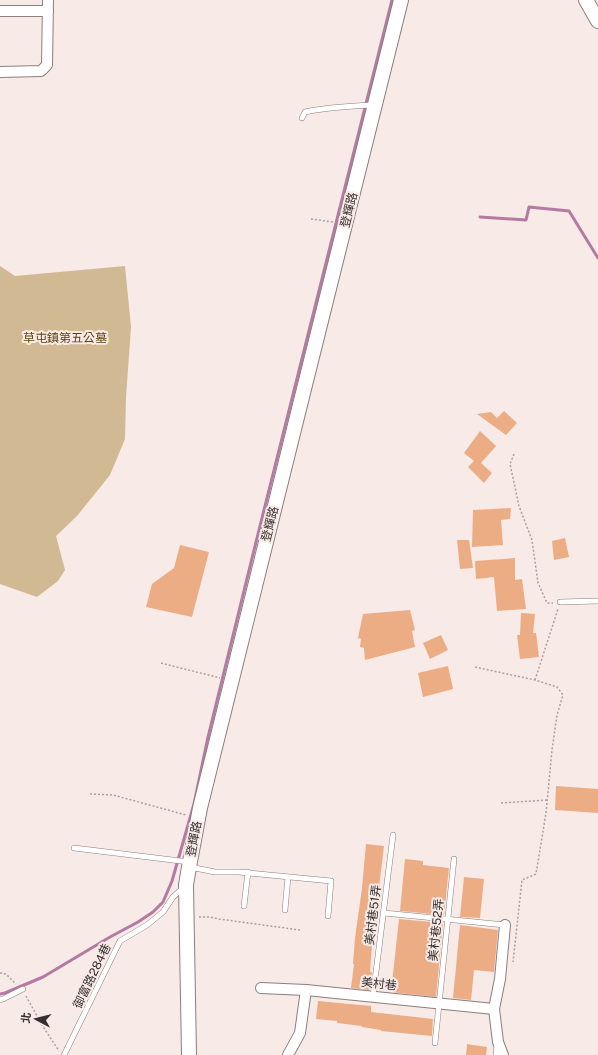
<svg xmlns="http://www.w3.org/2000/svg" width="598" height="1055" viewBox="0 0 598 1055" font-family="'Public Sans','Noto Sans TC',sans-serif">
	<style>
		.green { fill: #d1b994 }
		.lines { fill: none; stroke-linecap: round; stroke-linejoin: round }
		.stream { stroke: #b57aa2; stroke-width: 3 }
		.building { fill: #ecad85 }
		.lane-casing { stroke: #8b7e7c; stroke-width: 6 }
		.street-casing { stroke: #8b7e7c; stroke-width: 12 }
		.secondary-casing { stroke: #8b7e7c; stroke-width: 16 }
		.path { stroke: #aba09e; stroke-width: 1.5; stroke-dasharray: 2 2; stroke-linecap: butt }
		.lane { stroke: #fff; stroke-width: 5 }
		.street { stroke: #fff; stroke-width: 10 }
		.secondary { stroke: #fff; stroke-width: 14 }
		.labels { text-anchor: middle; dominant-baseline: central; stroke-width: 4; stroke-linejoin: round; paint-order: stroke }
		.street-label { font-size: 12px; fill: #35302f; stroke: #f8eae7 }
		.park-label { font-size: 12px; fill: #593e0c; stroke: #f8eae7 }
	</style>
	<rect width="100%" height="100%" fill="#f8eae7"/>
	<!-- green -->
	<polygon class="green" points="0,266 15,276 125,266 131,327 126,397 125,439 110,475 77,516 56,536 65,570 58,581 37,597 0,584"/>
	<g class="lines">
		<!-- stream -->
		<g class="stream">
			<polyline points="480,217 526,220 529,207 569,211 598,258"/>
			<polyline points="0,994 5,993 43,977 110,937 138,922 153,912 163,902 172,881 194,804 208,737 256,542 392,0"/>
		</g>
	</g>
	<!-- building -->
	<g class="building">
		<polygon points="504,411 517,423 506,435 477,414 491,412 497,418"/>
		<polygon points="480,431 496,446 481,463 492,473 484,483 468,467 474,461 464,453"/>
		<polygon points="511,508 510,519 501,520 503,545 472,547 473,510"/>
		<polygon points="565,538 569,557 554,560 552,541"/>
		<polygon points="457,540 469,540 473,568 460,569"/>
		<polygon points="180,545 209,552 192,617 146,607 152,584 174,568"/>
		<polygon points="515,558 515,580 522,579 526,609 497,611 494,577 476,579 475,561"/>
		<polygon points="410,610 415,630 412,631 415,647 365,660 364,648 360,647 361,639 358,638 363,614"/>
		<polygon points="521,613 535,614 533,633 536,633 539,657 520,659 517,635 520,635"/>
		<polygon points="441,635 448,650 430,659 423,643"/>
		<polygon points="448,666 453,689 423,697 418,673"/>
		<polygon points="556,786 598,789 598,813 555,810"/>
		<polygon points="366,844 384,846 372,945 370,972 372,972 369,990 351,988 354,964 353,964 355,938 362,888"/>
		<polygon points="405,859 423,861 423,865 449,868 444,915 400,911"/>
		<polygon points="464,877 484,879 480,918 460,917"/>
		<polygon points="399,919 443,923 436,997 391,992"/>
		<polygon points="460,925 498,930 494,972 474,970 471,1000 453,998"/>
		<polygon points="318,1001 371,1006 371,1012 433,1019 432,1036 381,1031 381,1030 362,1027 362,1026 337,1023 337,1021 316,1019"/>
		<polygon points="467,1044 487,1047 486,1055 466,1055"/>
	</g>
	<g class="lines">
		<!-- lane casing -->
		<g class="lane-casing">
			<g id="lane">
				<path d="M302,118L305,112C327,107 351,106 374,105"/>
				<polyline points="560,602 598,601"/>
				<polyline points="74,848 189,862"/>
				<polyline points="190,867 215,872 239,872 331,881 328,916"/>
				<polyline points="244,906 248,872"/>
				<polyline points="285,910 288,877"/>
				<polyline points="384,913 505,925"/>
				<polyline points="373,996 393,835"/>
				<polyline points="0,1000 3,999 23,989"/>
				<polyline points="435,1043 454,859"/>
				<polyline points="64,1055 120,941 147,925 163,912 173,897 183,888"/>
				<polyline points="496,1055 497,1045"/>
			</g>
		</g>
		<!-- street casing -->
		<g class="street-casing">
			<g id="street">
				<polyline points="0,11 48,11"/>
				<polyline points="0,72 41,71 47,65 48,0"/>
				<polyline points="261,988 306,990 494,1009"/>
				<polyline points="288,1055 300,1033 306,990"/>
				<polyline points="503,1055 498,1042 494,1009 500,979 505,925"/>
			</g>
		</g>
		<!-- secondary casing -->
		<g class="secondary-casing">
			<g id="secondary">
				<polyline points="586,0 598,21"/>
				<polyline points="189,1055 186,885 189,867 200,808 300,405 401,0"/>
			</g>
		</g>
		<!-- path -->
		<g class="path">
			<polyline points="311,219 333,222"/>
			<polyline points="514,454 510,464 519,506 532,540 538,583 547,603 553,603"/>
			<polyline points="161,663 220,678"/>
			<polyline points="475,667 535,680 557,687 563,695 557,715 552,750 546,813 536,874 522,880 513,962"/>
			<polyline points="535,680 558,609"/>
			<polyline points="90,794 113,795 186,815"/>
			<polyline points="501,803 547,800"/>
			<polyline points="199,917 210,917 219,919 300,930"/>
			<polyline points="0,973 6,974 16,984"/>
			<polyline points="26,996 42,1025 59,1051"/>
		</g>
		<!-- lane -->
		<use href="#lane" class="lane"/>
		<!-- street -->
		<use href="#street" class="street"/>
		<!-- secondary -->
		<use href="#secondary" class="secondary"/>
	</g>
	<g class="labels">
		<!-- street labels -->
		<g class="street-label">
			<text transform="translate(349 210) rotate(-76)">登輝路</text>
			<text transform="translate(270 524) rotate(-76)">登輝路</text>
			<text transform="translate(194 839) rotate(-79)">登輝路</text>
			<text transform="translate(373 915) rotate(-83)">美村巷51弄</text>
			<text transform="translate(436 930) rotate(-84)">美村巷52弄</text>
			<text transform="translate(92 976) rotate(-64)">御富路284巷</text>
			<text transform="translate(379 984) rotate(6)">美村巷</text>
		</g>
		<!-- park labels -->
		<g class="park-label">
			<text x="65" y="338">草屯鎮第五公墓</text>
		</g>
	</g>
	<!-- north arrow -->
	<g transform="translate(36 1019) rotate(277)" stroke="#f8eae7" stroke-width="3" paint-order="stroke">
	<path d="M0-3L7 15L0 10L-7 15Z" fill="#35302f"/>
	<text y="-6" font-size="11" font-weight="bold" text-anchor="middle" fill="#35302f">北</text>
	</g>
</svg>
